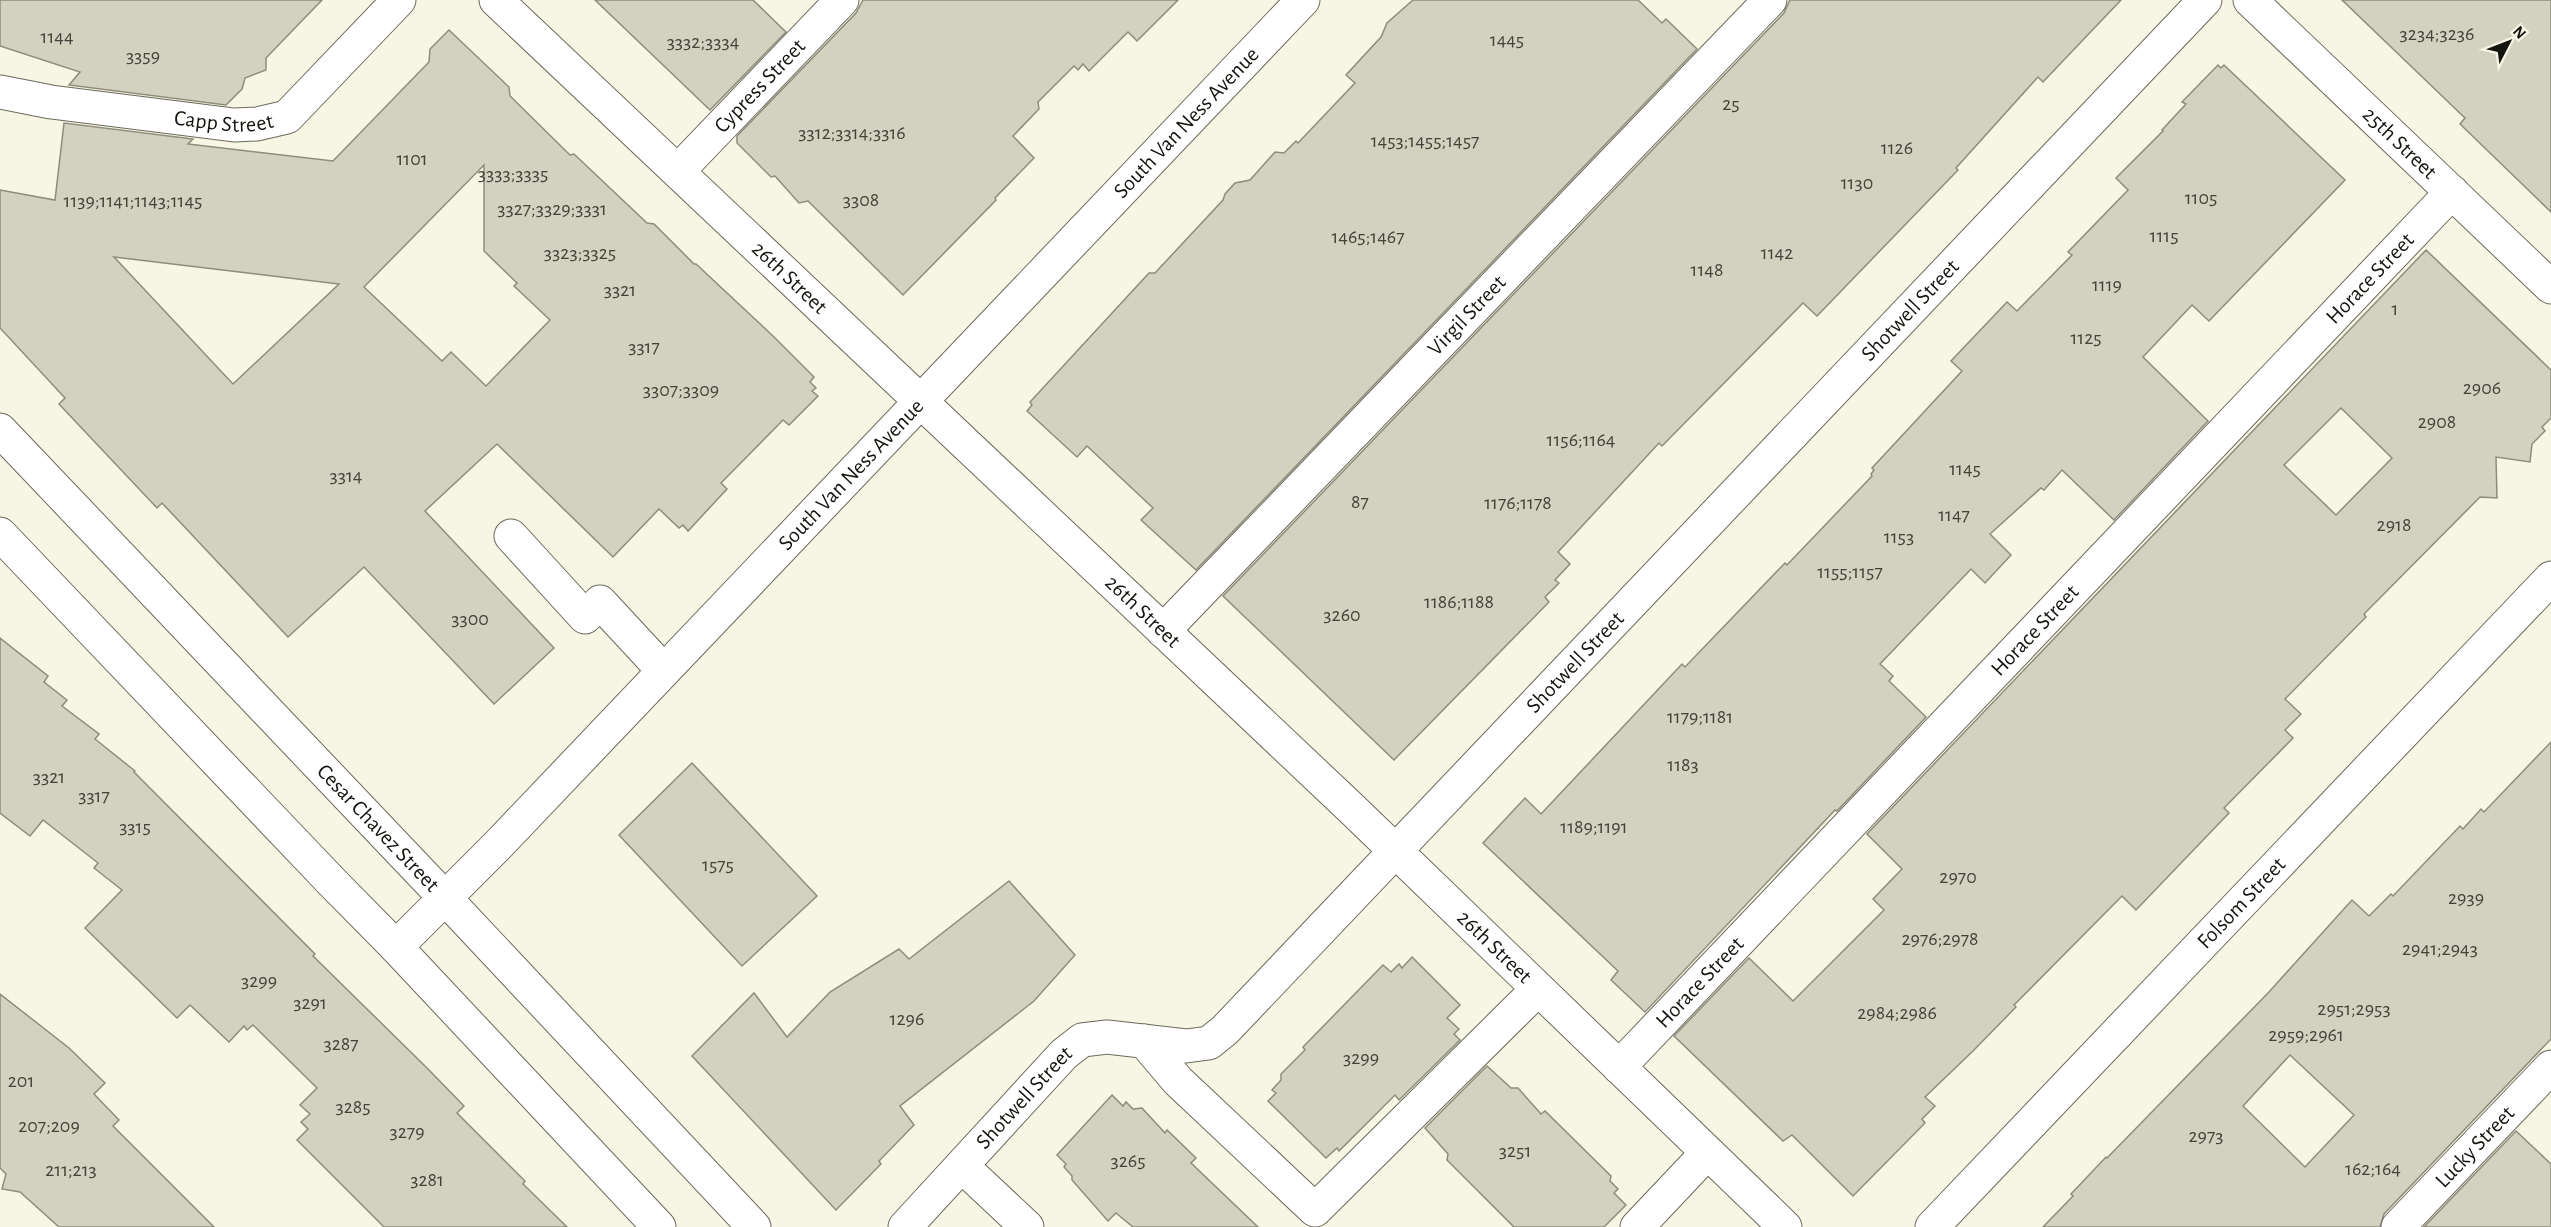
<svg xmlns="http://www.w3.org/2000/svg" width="2551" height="1227" viewBox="0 0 2551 1227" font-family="'Alegreya Sans',sans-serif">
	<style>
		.building { fill: #d3d1c0; stroke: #8e8c7d; stroke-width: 1.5; fill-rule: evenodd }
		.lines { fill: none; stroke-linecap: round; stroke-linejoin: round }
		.minor-casing { stroke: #6c6a5b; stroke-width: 35 }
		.major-casing { stroke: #6c6a5b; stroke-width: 35 }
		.minor { stroke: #fff; stroke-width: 33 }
		.major { stroke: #fff; stroke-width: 33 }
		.labels { text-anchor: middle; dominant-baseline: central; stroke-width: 5; stroke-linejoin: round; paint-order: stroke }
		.number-label { font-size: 20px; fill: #44433a }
		.street-label { font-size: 22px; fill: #14140e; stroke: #f7f5e4 }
	</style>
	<rect width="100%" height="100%" fill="#f7f5e4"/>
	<!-- building -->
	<g class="building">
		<polygon points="0,0 322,0 266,58 266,70 245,78 242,89 226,105 69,85 80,72 0,46"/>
		<polygon points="595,0 753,0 786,32 710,110"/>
		<polygon points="863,0 1178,0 1137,41 1128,32 1089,71 1083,64 1078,70 1074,66 1038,102 1039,109 1013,136 1034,158 995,198 996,200 903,295 808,201 799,203 775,176 771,177 737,143 737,136 856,13"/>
		<polygon points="1413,0 1638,0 1662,23 1666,19 1697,49 1196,570 1141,520 1153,508 1087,446 1077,457 1027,411 1032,405 1030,402 1149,273 1155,273 1223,200 1225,194 1235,183 1250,180 1275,152 1284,153 1296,141 1298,143 1355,83 1346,75 1381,37 1387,23"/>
		<polygon points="1790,0 2121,0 2043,82 2038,77 1956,168 1958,170 1817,316 1803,303 1662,446 1659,443 1558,552 1570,564 1555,580 1559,583 1545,597 1549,602 1394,760 1223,596 1784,13"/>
		<polygon points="2342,0 2551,0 2551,212 2460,124 2465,118"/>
		<path d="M449,30L509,87L510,96L570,155L574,154L647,223L654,224L694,264H696L773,336L814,377L810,382L816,388L812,391L818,396L789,425L783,420L721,483L727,489L688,531L683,525L679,528L659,509L613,557L497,444L425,511L554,648L494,704L364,567L288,637L162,503L157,508L59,404L65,398L0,328V190L55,200L64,123L193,139L188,144L333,161L429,62L430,49ZM484,165V251L517,283L514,286L550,320L486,386L451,352L442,361L364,287ZM114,257L339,284L233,384Z"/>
		<polygon points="2218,65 2221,68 2224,65 2345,180 2209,321 2192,305 2143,357 2208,421 2114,520 2062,470 2044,490 2041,488 1990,534 2011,555 1985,583 1971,569 1880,664 1893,676 1889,681 1926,717 1837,811 1835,810 1645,1012 1611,980 1618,971 1483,843 1525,798 1541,814 1682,664 1685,667 1785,563 1787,565 1872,476 1871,474 1874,470 1872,468 1962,371 1951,361 2007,302 2017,311 2072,255 2068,252 2128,190 2116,178 2163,131 2162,130 2186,104 2182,102"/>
		<path d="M2426,250L2551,370V418L2542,427L2545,431L2532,444L2530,462L2496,457L2497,498L2480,497L2364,614L2366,617L2285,699L2301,714L2285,730L2293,738L2224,808L2229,813L2136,910L2122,896L2014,1005L2016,1007L1973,1051L1925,1097L1935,1106L1922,1119L1925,1123L1853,1196L1792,1135L1783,1141L1674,1036L1749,958L1793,1001L1884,910L1873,899L1902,869L1867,834ZM2341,408L2392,458L2336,515L2284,465Z"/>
		<polygon points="0,638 48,676 44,682 67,700 62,706 99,734 95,739 135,771 134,772 315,954 313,956 427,1068 464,1106 457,1113 525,1181 523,1184 567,1227 384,1227 297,1140 308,1129 301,1122 310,1114 300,1105 317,1088 253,1025 247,1030 244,1026 229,1042 190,1005 177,1018 85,928 122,890 94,868 98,863 43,820 30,836 0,813"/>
		<path d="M2551,742V1039L2384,1214L2380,1227H2043L2073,1196L2071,1194L2106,1157L2107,1158L2269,992L2352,900L2369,916L2391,894L2393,896L2460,826L2463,829L2481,809L2484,812ZM2290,1055L2354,1115L2305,1167L2243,1106Z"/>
		<polygon points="692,763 817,896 742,966 619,835"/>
		<polygon points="1009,881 1075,955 1034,1001 900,1106 914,1125 879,1161 881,1164 836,1210 692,1056 754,993 787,1037 830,992 899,949 909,959"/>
		<polygon points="1412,957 1460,1005 1447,1018 1459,1029 1454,1034 1460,1040 1399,1100 1395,1095 1339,1151 1337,1148 1326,1158 1268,1101 1276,1093 1272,1090 1281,1080 1281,1074 1305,1050 1303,1047 1383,965 1391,972 1399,964 1402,968"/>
		<polygon points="0,994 69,1048 105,1083 94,1094 119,1120 113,1126 214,1227 59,1227 20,1192 2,1189 6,1174 0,1168"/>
		<polygon points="1487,1066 1511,1088 1518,1088 1541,1114 1545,1111 1611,1176 1610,1181 1618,1189 1614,1193 1626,1205 1604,1227 1514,1227 1447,1160 1448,1154 1425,1128"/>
		<polygon points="1112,1095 1123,1106 1126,1102 1133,1109 1142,1108 1165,1133 1167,1130 1196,1158 1191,1163 1258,1227 1133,1227 1116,1213 1108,1221 1072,1180 1072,1176 1064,1167 1066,1164 1057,1155"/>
		<polygon points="2516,1131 2551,1164 2551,1227 2424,1227"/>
	</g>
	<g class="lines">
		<!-- minor casing -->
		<g class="minor-casing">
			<g id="minor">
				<path id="s1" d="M496,0L1352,809L1785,1227"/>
				<path id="s2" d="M2250,0L2551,287"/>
				<path id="s3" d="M0,92L51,102L234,125L257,124L287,117L399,0"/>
				<path id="s4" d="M678,171L842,0"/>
				<polyline points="511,536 585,617 600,602 663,670"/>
				<path id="s5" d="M1163,631L1770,0"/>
				<polyline points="1144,1041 1178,1081 1315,1210 1538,989"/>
				<path id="s6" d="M1619,1067L2452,192"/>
				<polyline points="962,1166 1027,1227"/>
				<path id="s7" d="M905,1227L1064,1054L1082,1040L1107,1037L1186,1046L1209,1043L1225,1030L2205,0"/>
				<polyline points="1637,1227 1707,1153"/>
				<path id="s8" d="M1932,1227L2551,578"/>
				<path id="s9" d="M2398,1227L2551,1067"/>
			</g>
		</g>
		<!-- major casing -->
		<g class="major-casing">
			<g id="major">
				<path id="s10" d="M0,430L445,898L754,1227"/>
				<polyline points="0,534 331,881 396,947 659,1227"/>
				<path id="s11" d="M396,947L498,845L1303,0"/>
			</g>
		</g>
		<!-- minor -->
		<use href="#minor" class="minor"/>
		<!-- major -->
		<use href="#major" class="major"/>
	</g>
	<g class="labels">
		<!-- number labels -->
		<g class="number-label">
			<text x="2437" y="34">3234;3236</text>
			<text x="57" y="37">1144</text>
			<text x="1507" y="40">1445</text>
			<text x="703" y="42">3332;3334</text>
			<text x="143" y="56">3359</text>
			<text x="1731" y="104">25</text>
			<text x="852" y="133">3312;3314;3316</text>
			<text x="1425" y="141">1453;1455;1457</text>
			<text x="1897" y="148">1126</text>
			<text x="412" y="159">1101</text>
			<text x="513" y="174">3333;3335</text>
			<text x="1857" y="183">1130</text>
			<text x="2201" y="198">1105</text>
			<text x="861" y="200">3308</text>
			<text x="133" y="201">1139;1141;1143;1145</text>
			<text x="552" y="209">3327;3329;3331</text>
			<text x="2164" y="236">1115</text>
			<text x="1368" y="237">1465;1467</text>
			<text x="580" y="253">3323;3325</text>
			<text x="1777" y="253">1142</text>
			<text x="1707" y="270">1148</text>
			<text x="2107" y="285">1119</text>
			<text x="620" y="290">3321</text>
			<text x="2395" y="309">1</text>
			<text x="2086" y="338">1125</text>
			<text x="644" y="347">3317</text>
			<text x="2482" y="388">2906</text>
			<text x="681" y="390">3307;3309</text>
			<text x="2437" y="422">2908</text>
			<text x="1581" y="440">1156;1164</text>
			<text x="1965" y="469">1145</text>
			<text x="346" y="476">3314</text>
			<text x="1360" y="502">87</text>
			<text x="1518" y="503">1176;1178</text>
			<text x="1954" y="515">1147</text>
			<text x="2394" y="525">2918</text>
			<text x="1899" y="537">1153</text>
			<text x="1850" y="572">1155;1157</text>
			<text x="1459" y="602">1186;1188</text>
			<text x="1342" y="615">3260</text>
			<text x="470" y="619">3300</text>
			<text x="1700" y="717">1179;1181</text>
			<text x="1683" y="765">1183</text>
			<text x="49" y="777">3321</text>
			<text x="94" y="796">3317</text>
			<text x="135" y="827">3315</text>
			<text x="1594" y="827">1189;1191</text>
			<text x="718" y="865">1575</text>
			<text x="1958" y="877">2970</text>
			<text x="2466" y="898">2939</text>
			<text x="1940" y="939">2976;2978</text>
			<text x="2440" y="949">2941;2943</text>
			<text x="259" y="981">3299</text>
			<text x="310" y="1003">3291</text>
			<text x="2354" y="1009">2951;2953</text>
			<text x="1897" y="1013">2984;2986</text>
			<text x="907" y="1019">1296</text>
			<text x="2306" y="1035">2959;2961</text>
			<text x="341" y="1044">3287</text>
			<text x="1361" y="1058">3299</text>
			<text x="21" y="1081">201</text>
			<text x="353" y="1107">3285</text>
			<text x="49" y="1126">207;209</text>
			<text x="407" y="1132">3279</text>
			<text x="2206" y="1136">2973</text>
			<text x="1515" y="1151">3251</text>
			<text x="1128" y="1161">3265</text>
			<text x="2373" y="1169">162;164</text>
			<text x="71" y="1170">211;213</text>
			<text x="427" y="1180">3281</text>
		</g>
		<!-- street labels -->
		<g class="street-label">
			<text stroke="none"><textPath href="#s4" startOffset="118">Cypress Street</textPath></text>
			<text stroke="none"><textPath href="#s3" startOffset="226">Capp Street</textPath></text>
			<text stroke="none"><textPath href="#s11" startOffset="1142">South Van Ness Avenue</textPath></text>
			<text stroke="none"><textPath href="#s2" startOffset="207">25th Street</textPath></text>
			<text stroke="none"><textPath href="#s1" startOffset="404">26th Street</textPath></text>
			<text stroke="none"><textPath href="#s6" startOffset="1089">Horace Street</textPath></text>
			<text stroke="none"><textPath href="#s7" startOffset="1400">Shotwell Street</textPath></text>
			<text stroke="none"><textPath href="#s5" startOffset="438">Virgil Street</textPath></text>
			<text stroke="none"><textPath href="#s11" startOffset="656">South Van Ness Avenue</textPath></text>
			<text stroke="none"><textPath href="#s1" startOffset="890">26th Street</textPath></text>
			<text stroke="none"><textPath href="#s6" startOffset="603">Horace Street</textPath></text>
			<text stroke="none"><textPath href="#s7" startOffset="914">Shotwell Street</textPath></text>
			<text stroke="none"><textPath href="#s10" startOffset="549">Cesar Chavez Street</textPath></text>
			<text stroke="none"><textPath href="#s8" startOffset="448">Folsom Street</textPath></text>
			<text stroke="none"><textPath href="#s1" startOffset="1376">26th Street</textPath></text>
			<text stroke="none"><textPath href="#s6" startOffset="117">Horace Street</textPath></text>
			<text stroke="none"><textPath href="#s7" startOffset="176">Shotwell Street</textPath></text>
			<text stroke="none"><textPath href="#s9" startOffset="111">Lucky Street</textPath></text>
		</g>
	</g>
	<!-- north arrow -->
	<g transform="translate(2509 42) rotate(48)" stroke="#f7f5e4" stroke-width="4.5" paint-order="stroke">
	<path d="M0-4.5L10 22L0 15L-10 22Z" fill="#14140e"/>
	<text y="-9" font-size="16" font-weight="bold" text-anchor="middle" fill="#14140e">N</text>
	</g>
</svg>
